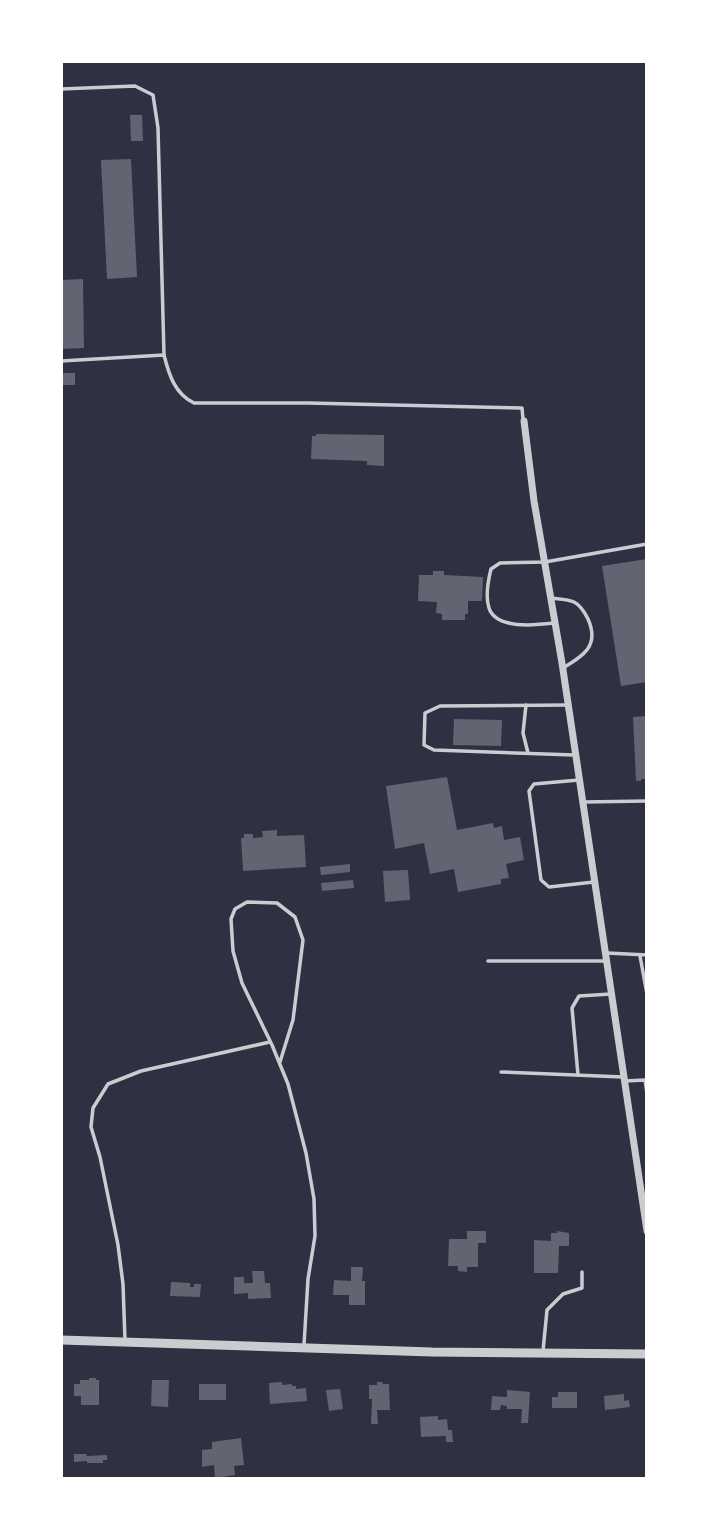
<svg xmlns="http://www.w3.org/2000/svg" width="708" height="1540" viewBox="0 0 708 1540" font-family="'Open Sans',sans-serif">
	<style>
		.building { fill: #626471 }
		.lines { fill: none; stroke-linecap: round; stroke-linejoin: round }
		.service { stroke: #caccd0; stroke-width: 3.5 }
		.minor { stroke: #caccd0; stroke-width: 7 }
		.tertiary { stroke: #caccd0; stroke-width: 9 }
	</style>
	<rect width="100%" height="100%" fill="#2d3142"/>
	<!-- building -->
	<g class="building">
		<polygon points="130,115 142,115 143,141 131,141"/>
		<polygon points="131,159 137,277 107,279 101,160"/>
		<polygon points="83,279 84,348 61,349 61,280"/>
		<rect x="61" y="373" width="14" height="12"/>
		<polygon points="316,434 384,435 384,466 367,465 367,461 311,459 312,436 316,436"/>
		<polygon points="647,559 647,682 621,686 602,566"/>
		<polygon points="433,571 444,571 444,575 483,577 482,601 468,601 468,614 465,614 465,620 442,620 442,614 436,613 437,602 418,601 419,575 433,575"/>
		<polygon points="647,716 647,779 641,779 641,781 636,781 633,717"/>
		<polygon points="454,719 502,720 501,746 453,745"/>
		<polygon points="447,777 457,830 493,823 494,828 502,826 504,840 520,837 524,860 506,864 509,878 501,879 501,884 458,892 454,869 430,874 424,843 395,849 386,786"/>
		<polygon points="277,830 277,836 304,835 306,867 243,871 241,838 244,838 244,834 253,834 253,838 263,837 262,831"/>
		<polygon points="350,864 350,872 321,875 320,867"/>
		<polygon points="408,870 410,900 385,902 383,871"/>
		<polygon points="353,880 354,888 322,891 321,883"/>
		<polygon points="467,1231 486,1231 486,1243 478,1243 478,1267 467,1267 467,1272 458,1271 458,1266 448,1266 449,1239 467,1239"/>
		<polygon points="557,1231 569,1233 569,1246 559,1246 558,1273 534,1273 534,1240 551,1241 551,1233 557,1233"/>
		<polygon points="351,1267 363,1267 362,1281 365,1281 365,1305 349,1305 349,1295 333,1295 334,1280 351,1281"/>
		<polygon points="252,1271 264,1271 265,1283 270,1283 271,1298 248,1299 248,1293 234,1294 234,1277 244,1277 244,1283 253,1283"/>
		<polygon points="171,1282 190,1283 190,1287 194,1287 194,1284 201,1284 200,1297 170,1296"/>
		<polygon points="89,1378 96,1378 96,1380 99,1380 99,1405 81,1405 81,1396 74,1396 74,1384 80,1384 80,1380 89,1380"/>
		<polygon points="152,1380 169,1380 168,1407 151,1406"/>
		<polygon points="282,1382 282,1385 292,1384 292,1386 296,1386 296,1389 306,1388 307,1401 270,1404 269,1383"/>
		<polygon points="377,1382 382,1382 383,1384 389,1384 390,1410 377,1410 378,1424 371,1424 372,1399 369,1399 369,1385 377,1385"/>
		<rect x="199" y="1384" width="27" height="16"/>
		<polygon points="340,1389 343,1409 329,1411 326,1390"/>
		<polygon points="507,1390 530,1392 528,1423 521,1423 522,1409 507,1409 507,1406 501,1405 500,1410 491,1410 492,1396 507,1397"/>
		<polygon points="558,1392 577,1392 577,1408 552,1408 552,1397 558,1397"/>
		<polygon points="624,1394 624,1401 629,1400 630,1407 605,1410 604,1396"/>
		<polygon points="438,1416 438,1420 447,1419 448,1430 452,1430 453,1442 446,1442 446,1436 421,1437 420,1417"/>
		<polygon points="241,1438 244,1465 234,1466 235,1475 215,1478 214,1465 202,1467 202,1450 212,1449 212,1442"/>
		<polygon points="74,1454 86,1454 87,1456 107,1455 107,1460 103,1460 103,1463 87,1463 87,1461 74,1462"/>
	</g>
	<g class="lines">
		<!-- service -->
		<g class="service">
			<polyline points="61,89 135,86 153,95 158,128 164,355"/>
			<path d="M61,361L164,355C169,375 175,394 194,403H308L522,408L523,419"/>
			<path d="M551,598C558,599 568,599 574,602C580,605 585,613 588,619C600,646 583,656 563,668"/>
			<path d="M555,623C537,625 496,630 489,608C485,596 488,581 491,569L500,563L545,562L647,544"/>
			<polyline points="526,705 523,733 528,753"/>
			<polyline points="568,705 440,706 425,713 424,745 434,750 574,755"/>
			<polyline points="579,780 534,784 529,791 541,880 549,887 594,882"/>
			<polyline points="584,802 647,801"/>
			<polyline points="607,953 647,955"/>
			<polyline points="640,956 647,994"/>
			<polyline points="488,961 606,961"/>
			<polyline points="280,1062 293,1020 303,940 295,917 277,903 247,902 235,909 231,919 233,951 242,983 272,1045 288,1084 306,1153 314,1199 315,1236 308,1279 304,1345"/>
			<polyline points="501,1072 623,1077"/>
			<polyline points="578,1075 572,1008 579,996 611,994"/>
			<polyline points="625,1081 645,1080 647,1093"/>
			<polyline points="125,1341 123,1284 118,1245 100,1157 91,1127 93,1108 108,1084 141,1071 270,1042"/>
			<polyline points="543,1351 547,1310 563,1294 582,1288 582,1272"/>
		</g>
		<!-- minor -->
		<polyline class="minor" points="524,421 534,501 562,663 647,1231"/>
		<!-- tertiary -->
		<polyline class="tertiary" points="61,1340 432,1352 647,1354"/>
	</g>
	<!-- border -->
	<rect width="708" height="1540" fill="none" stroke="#ffffff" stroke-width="126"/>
</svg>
